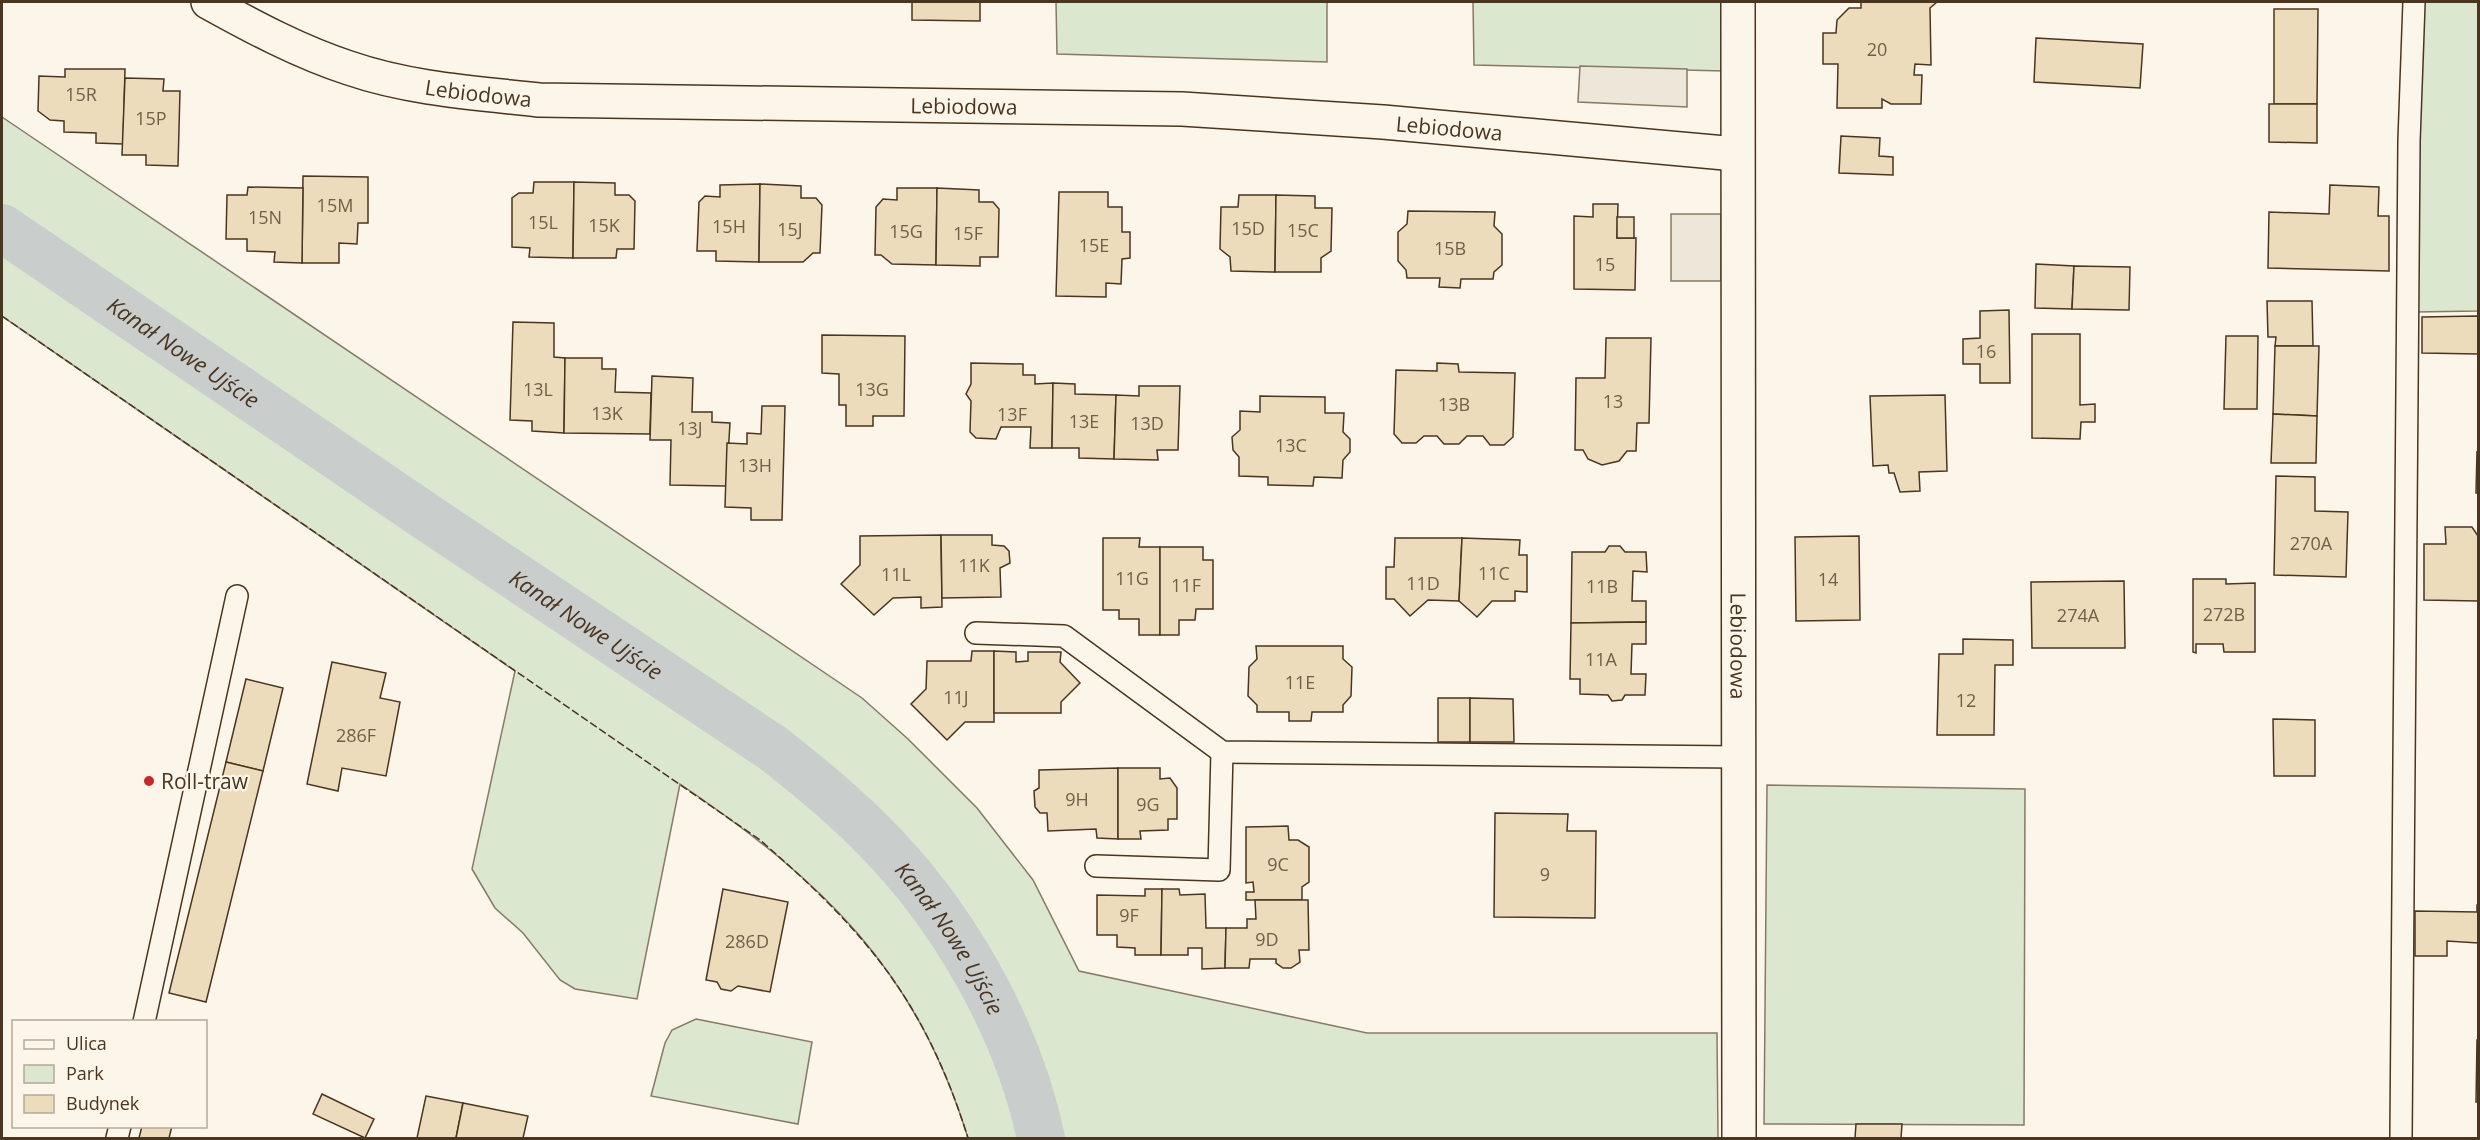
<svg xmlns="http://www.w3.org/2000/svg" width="2480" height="1140" viewBox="0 0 2480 1140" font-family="'Open Sans',sans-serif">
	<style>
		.green { fill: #dce7d0; stroke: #887966; stroke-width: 1.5 }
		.parking { fill: #ede7d9; stroke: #887966; stroke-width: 1.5 }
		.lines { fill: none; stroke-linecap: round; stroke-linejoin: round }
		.canal { stroke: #c9cecd; stroke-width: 48 }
		.building { fill: #ecdcbc; stroke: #4a3520; stroke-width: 1.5 }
		.lane-casing { stroke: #4a3520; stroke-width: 24 }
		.street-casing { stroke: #4a3520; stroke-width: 36 }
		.lane { stroke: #fbf6e9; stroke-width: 21 }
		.street { stroke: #fbf6e9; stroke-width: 33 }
		.fence { stroke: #4a3520; stroke-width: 1.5; stroke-dasharray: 8 3; stroke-linecap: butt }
		.poi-dot { fill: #c62828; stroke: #fbf6e9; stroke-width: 2 }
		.labels { text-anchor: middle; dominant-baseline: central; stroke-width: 4.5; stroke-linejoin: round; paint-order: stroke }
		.number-label { font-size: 18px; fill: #725f47 }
		.street-label { font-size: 21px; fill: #4a3520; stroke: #fbf6e9 }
		.poi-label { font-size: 21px; fill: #4a3520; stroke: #fbf6e9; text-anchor: start }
		.water-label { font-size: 22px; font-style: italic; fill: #4a3520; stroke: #fbf6e9 }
	</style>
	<rect width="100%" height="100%" fill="#fbf6e9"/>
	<!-- green -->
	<g class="green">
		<polygon points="1056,2 1327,2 1327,62 1057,54"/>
		<polygon points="1473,2 1723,2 1725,71 1474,65"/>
		<polygon points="2423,2 2478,2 2478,311 2415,312"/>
		<path d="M2,117L862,698L908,739L977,808L1033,880L1079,971L1367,1033H1717L1718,1138H968C915,968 824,882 680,784L637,999L575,989L560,980L523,933L495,908L472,869L515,671L2,316Z"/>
		<polygon points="1767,785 2025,789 2024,1125 1764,1124"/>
		<polygon points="696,1019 812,1042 798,1124 651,1096 665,1043 672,1030"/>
	</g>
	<!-- parking -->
	<g class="parking">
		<polygon points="1580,66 1687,69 1687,107 1578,102"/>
		<rect x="1671" y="214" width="50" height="67"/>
	</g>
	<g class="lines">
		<!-- canal -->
		<path class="canal" id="s1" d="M2,228L434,522L774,749C807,775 840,802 870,832C952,913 1017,1026 1041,1138"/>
	</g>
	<!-- building -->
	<g class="building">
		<polygon points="912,2 980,2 980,21 912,20"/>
		<polygon points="1861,2 1937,2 1930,8 1931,65 1915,64 1914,75 1922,75 1921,104 1891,104 1882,99 1882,108 1837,108 1838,64 1823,64 1823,33 1836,33 1837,20 1849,8 1861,8"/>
		<polygon points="2274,9 2318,9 2317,104 2274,104"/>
		<polygon points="2036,38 2143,44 2140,88 2034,82"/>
		<polygon points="65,69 125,69 123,144 96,143 96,133 64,132 64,121 50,120 38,111 39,76 65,77"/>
		<polygon points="125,78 164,79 163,91 180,91 178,166 146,165 146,155 122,155"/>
		<polygon points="2269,104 2317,104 2317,143 2269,142"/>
		<polygon points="1841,136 1880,138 1879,156 1893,157 1893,175 1839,173"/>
		<polygon points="303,176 368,177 368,223 358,223 357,244 339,243 339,263 302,263"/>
		<polygon points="534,182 574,182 573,258 529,257 530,248 512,247 512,198 519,193 533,193"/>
		<polygon points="574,182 615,183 615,195 629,195 635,201 634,249 617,249 616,258 573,258"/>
		<polygon points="760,184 759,262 716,261 716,251 697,251 699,202 705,196 720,197 720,185"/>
		<polygon points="760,184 801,186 801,198 816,198 822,205 820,253 813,253 803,262 759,262"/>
		<polygon points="2330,185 2379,187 2378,216 2389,216 2389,271 2268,268 2269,212 2329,214"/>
		<polygon points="248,187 303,188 302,263 274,262 275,252 247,251 247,239 226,239 227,195 247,195"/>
		<polygon points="897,188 937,188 936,265 892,264 881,255 875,255 876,207 883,199 897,200"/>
		<polygon points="937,188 979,190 979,202 993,202 999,209 998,257 980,257 980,266 936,265"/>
		<polygon points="1059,192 1108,192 1108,207 1122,207 1122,232 1130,232 1130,258 1122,259 1121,284 1106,283 1106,297 1056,296"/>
		<polygon points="1239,195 1276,195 1275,272 1231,271 1230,257 1220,249 1221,207 1238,207"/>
		<polygon points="1276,195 1315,196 1315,208 1332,208 1331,251 1321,258 1321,272 1275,272"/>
		<polygon points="1593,204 1618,204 1617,238 1636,238 1635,290 1574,289 1574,216 1593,217"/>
		<polygon points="1408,211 1495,212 1494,226 1502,234 1502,265 1494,272 1493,279 1461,279 1460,288 1439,287 1440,278 1407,278 1406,270 1398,261 1398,232 1407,224"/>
		<rect x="1617" y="217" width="17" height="21"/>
		<polygon points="2036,264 2074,266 2072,309 2035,308"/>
		<polygon points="2074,266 2130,267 2129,310 2072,309"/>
		<polygon points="2267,301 2312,301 2313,346 2275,346 2276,337 2268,337"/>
		<polygon points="2009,310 2010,383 1980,383 1980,364 1963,364 1963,339 1980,338 1980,311"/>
		<polygon points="2478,316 2478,354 2422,353 2422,317"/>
		<polygon points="513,322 554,323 554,357 565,358 564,433 532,431 532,421 510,420"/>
		<polygon points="2032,334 2080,334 2080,405 2095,404 2095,422 2081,422 2080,439 2032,438"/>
		<polygon points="822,335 905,336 904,416 873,416 873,426 846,426 846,405 839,405 839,374 822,373"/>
		<polygon points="2226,336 2258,336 2257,409 2224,409"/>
		<polygon points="1606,338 1651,338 1649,423 1637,423 1636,451 1627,451 1619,461 1602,465 1588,459 1583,450 1575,450 1576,378 1605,378"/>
		<polygon points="2275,346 2319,346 2317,416 2273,414"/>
		<polygon points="565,358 602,358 602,369 616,369 615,392 651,393 650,434 564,433"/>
		<polygon points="971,363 1023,364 1023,375 1035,375 1035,384 1053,383 1052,448 1030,448 1031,427 1001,427 996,439 976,438 970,432 971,401 966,394 971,384"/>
		<polygon points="1437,363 1458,364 1459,372 1515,373 1513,437 1504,445 1490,445 1483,436 1467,436 1459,444 1444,444 1437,436 1424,436 1416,443 1402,443 1394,434 1396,370 1437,371"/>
		<polygon points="652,376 693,378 692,412 712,412 712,422 730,423 726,486 670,485 671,440 650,440"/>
		<polygon points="1053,383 1075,384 1075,394 1116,395 1114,459 1079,458 1079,448 1052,448"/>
		<polygon points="1139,386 1180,386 1178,450 1157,450 1158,460 1114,459 1116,395 1139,396"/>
		<polygon points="1945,395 1947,471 1919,472 1920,491 1900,492 1894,473 1889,473 1888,465 1873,466 1870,396"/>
		<polygon points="1260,396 1325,397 1325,413 1344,413 1343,432 1350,439 1350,452 1343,460 1342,478 1314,477 1313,486 1268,485 1268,477 1239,476 1239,457 1233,450 1232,437 1240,430 1240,411 1260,412"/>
		<polygon points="762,406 785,406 782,520 751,520 751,508 725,507 727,443 747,444 747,433 761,434"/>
		<polygon points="2273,414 2317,416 2316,463 2271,463"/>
		<polygon points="2477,451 2478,493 2476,493"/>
		<polygon points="2276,476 2315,477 2315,511 2348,512 2346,577 2274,575"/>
		<polygon points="2445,527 2472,527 2478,536 2478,601 2424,600 2424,544 2446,544"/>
		<polygon points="941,535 942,607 921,608 921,597 893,598 874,615 841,584 860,565 860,536"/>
		<polygon points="941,535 992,535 992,545 1004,546 1009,551 1010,563 1000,568 1001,597 942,598"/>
		<polygon points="1859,536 1860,620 1796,621 1795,537"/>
		<polygon points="1103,538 1140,538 1139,547 1160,547 1160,635 1139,635 1139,619 1119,619 1119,610 1103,610"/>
		<polygon points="1395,538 1462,538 1459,601 1428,600 1410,616 1394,599 1386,599 1386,567 1394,567"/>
		<polygon points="1462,538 1520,540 1519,555 1527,555 1527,592 1515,591 1515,601 1492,601 1477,617 1459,601"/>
		<polygon points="1609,546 1620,546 1625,552 1646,552 1647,572 1633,571 1632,601 1646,601 1646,622 1571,623 1572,552 1605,552"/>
		<polygon points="1160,547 1203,547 1203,560 1213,560 1213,609 1196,609 1195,620 1179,620 1179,635 1160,635"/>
		<polygon points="2193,579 2226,579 2226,584 2255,583 2255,652 2224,652 2223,644 2196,644 2196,653 2193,652"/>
		<polygon points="2124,581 2125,648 2032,648 2031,582"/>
		<polygon points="1646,622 1646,644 1632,644 1631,674 1646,674 1645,695 1625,695 1622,700 1612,701 1608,695 1580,694 1580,679 1570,679 1571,623"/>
		<polygon points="1963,639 2013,640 2013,665 1995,665 1994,735 1937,735 1939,654 1963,654"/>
		<polygon points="1256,646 1343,646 1343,659 1352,667 1351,696 1343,705 1343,712 1312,712 1311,721 1289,721 1289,712 1257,712 1257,705 1248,696 1249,667 1257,659"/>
		<polygon points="972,651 994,651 994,722 965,722 947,740 911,704 926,689 927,661 971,661"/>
		<polygon points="994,651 1016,652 1016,662 1028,661 1028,652 1061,652 1060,662 1080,683 1061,702 1061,713 994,713"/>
		<polygon points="332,662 386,673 380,698 400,702 386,776 342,768 338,791 307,784"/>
		<polygon points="246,679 283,688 263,771 226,762"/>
		<rect x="1438" y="698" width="32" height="44"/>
		<polygon points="1470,698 1513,699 1514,742 1470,742"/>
		<polygon points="2273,719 2315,720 2315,776 2274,776"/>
		<polygon points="226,762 263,771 206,1002 169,993"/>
		<polygon points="1118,768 1118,839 1097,838 1096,829 1048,831 1047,813 1040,813 1035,807 1034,791 1039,788 1039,770"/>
		<polygon points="1118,768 1160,768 1160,779 1170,778 1177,788 1177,819 1168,819 1168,830 1140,831 1141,839 1118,839"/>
		<polygon points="1495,813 1568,814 1567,831 1596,831 1595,918 1494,917"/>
		<polygon points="1288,826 1289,840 1298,840 1309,847 1309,882 1302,887 1302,900 1246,900 1246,892 1254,892 1253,882 1246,883 1246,827"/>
		<polygon points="723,889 788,902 770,992 738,986 731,991 721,989 717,982 706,980"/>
		<polygon points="1145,889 1162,889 1161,955 1135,955 1135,948 1117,947 1117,935 1097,935 1097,895 1145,896"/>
		<polygon points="1162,889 1179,889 1180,895 1205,894 1206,928 1226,928 1225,968 1202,969 1202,948 1188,948 1188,955 1161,955"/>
		<polygon points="1255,900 1308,900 1309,950 1299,950 1300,962 1291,968 1283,968 1276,963 1276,959 1250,959 1249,968 1225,968 1226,928 1247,928 1247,919 1256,919"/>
		<polygon points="2477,905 2478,905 2478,943 2447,941 2447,956 2415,956 2415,911 2477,912"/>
		<polygon points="2477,1040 2478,1040 2478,1102 2476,1102"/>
		<polygon points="322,1094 374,1119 365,1138 313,1114"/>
		<polygon points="426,1096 463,1103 456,1138 417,1138"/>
		<polygon points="463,1103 528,1116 523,1138 456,1138"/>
		<polygon points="1856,1124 1902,1124 1901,1138 1855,1138"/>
		<polygon points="142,1126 172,1126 169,1138 139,1138"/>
	</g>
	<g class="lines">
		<!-- lane casing -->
		<g class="lane-casing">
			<g id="lane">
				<polyline points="976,633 1064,636 1222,752 1739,757"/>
				<polyline points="1096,866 1219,870 1222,752"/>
				<polyline points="144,1022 237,596"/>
				<polyline points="117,1138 120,1126"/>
				<polyline points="2401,1138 2409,141 2414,2"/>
			</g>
		</g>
		<!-- street casing -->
		<g class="street-casing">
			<g id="street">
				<path id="s2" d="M208,2C253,27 300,52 349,68C410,89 476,93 539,100L1182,109L1383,122L1736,154"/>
				<path id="s3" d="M1738,2L1739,1138"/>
			</g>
		</g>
		<!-- lane -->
		<use href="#lane" class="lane"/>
		<!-- street -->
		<use href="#street" class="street"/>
		<!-- fence -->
		<path class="fence" d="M2,316L760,840C867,933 925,1001 968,1138"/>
	</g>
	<!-- markers -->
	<circle class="poi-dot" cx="149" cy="781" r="6"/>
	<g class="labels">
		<!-- number labels -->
		<g class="number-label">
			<text x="1877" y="49">20</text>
			<text x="81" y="94">15R</text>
			<text x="151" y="118">15P</text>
			<text x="335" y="205">15M</text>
			<text x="265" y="217">15N</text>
			<text x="543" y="222">15L</text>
			<text x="604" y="225">15K</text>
			<text x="729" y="226">15H</text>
			<text x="1248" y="228">15D</text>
			<text x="790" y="229">15J</text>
			<text x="1303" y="230">15C</text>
			<text x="906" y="231">15G</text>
			<text x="968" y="233">15F</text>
			<text x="1094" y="245">15E</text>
			<text x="1450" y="248">15B</text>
			<text x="1605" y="264">15</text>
			<text x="1986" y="351">16</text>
			<text x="538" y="389">13L</text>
			<text x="872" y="389">13G</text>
			<text x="1613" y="401">13</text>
			<text x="1454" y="404">13B</text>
			<text x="607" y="413">13K</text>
			<text x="1012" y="414">13F</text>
			<text x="1084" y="421">13E</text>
			<text x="1147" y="423">13D</text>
			<text x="690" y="428">13J</text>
			<text x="1291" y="445">13C</text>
			<text x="755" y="465">13H</text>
			<text x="2311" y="543">270A</text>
			<text x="974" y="565">11K</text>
			<text x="1494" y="573">11C</text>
			<text x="896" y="574">11L</text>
			<text x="1132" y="578">11G</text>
			<text x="1828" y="579">14</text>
			<text x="1423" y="583">11D</text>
			<text x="1186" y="585">11F</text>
			<text x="1602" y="586">11B</text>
			<text x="2224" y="614">272B</text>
			<text x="2078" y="615">274A</text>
			<text x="1601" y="659">11A</text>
			<text x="1300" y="682">11E</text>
			<text x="956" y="697">11J</text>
			<text x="1966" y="700">12</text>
			<text x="356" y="735">286F</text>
			<text x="1077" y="799">9H</text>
			<text x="1148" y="804">9G</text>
			<text x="1278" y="864">9C</text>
			<text x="1545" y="874">9</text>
			<text x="1129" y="915">9F</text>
			<text x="1267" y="939">9D</text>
			<text x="747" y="941">286D</text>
		</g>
		<!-- street labels -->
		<g class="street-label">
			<text stroke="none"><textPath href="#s2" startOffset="288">Lebiodowa</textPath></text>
			<text stroke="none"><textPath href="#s2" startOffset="774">Lebiodowa</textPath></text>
			<text stroke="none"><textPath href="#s2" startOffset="1260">Lebiodowa</textPath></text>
			<text stroke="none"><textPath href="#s3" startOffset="644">Lebiodowa</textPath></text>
		</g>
		<!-- poi labels -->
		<g class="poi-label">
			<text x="161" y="781">Roll-traw</text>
		</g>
		<!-- water labels -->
		<g class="water-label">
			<text stroke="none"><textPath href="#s1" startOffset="220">Kanał Nowe Ujście</textPath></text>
			<text stroke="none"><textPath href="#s1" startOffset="706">Kanał Nowe Ujście</textPath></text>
			<text stroke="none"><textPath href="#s1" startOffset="1192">Kanał Nowe Ujście</textPath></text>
		</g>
	</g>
	<!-- border -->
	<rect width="2480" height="1140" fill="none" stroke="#4a3520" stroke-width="6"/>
	<!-- legend -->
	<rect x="12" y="1020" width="195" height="108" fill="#fbf6e9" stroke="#b4a999" stroke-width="1.5"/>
	<rect x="24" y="1040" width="30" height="9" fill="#fbf6e9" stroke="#b4a999" stroke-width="1.5"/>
	<text x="66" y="1050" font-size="18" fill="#4a3520">Ulica</text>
	<rect x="24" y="1065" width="30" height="18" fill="#dce7d0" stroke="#b4a999" stroke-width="1.5"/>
	<text x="66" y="1080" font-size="18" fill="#4a3520">Park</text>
	<rect x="24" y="1095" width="30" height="18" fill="#ecdcbc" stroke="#b4a999" stroke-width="1.5"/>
	<text x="66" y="1110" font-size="18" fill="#4a3520">Budynek</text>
</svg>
